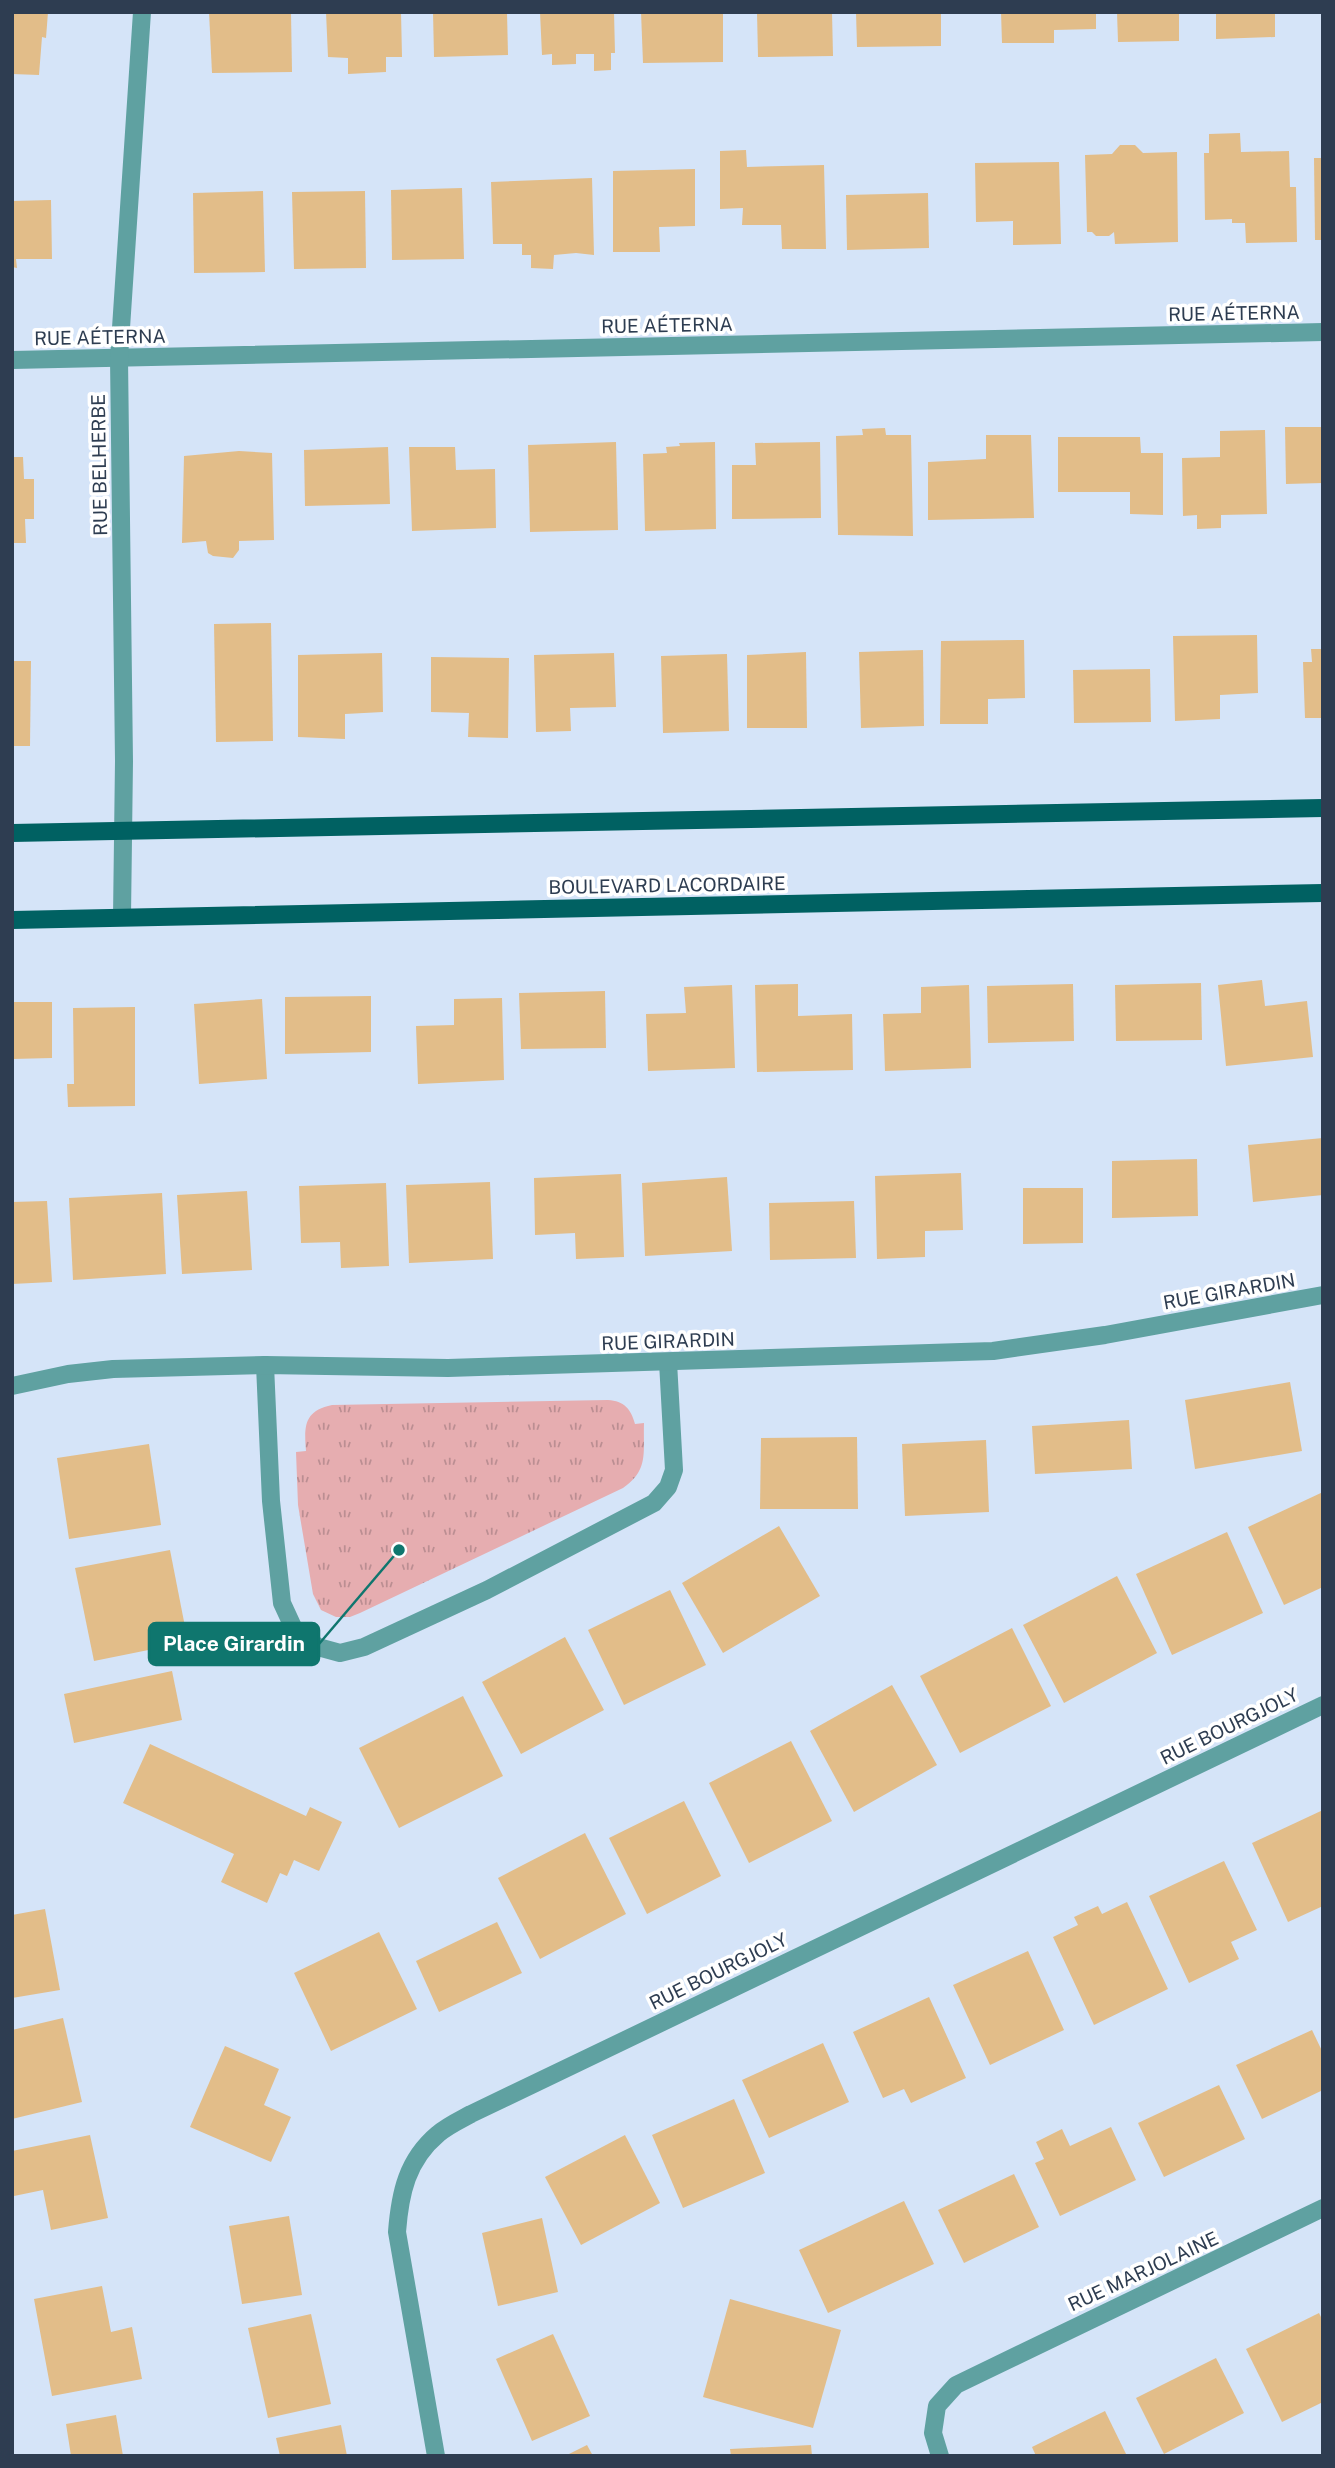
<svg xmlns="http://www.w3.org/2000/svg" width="1335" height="2468" viewBox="0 0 1335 2468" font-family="'Public Sans',sans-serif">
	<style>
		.grass { fill: url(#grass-tufts) }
		.building { fill: #e2bd89 }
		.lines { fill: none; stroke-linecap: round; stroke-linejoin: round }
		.minor { stroke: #5fa1a1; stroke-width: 18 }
		.major { stroke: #006162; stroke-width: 18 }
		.labels { text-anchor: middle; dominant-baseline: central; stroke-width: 7; stroke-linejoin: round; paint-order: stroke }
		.street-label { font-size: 19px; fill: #2e3d51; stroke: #fff }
		.leader { fill: none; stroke: #0f766e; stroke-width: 2.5 }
		.callout-dot { fill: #0f766e; stroke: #fff; stroke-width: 2.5 }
		.callout { fill: #0f766e; stroke: #0f766e; stroke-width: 2.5 }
		.callout-label { font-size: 21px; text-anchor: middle; font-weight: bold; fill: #fff }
	</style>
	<defs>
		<pattern id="grass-tufts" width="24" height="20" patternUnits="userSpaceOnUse" patternTransform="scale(1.75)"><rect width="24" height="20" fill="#e6adb0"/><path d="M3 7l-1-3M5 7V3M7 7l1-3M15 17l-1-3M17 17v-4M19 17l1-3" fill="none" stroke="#bb8e92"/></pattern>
	</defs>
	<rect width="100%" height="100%" fill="#d5e4f8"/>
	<!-- grass -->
	<path class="grass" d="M608,1400C624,1401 631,1409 635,1424L644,1423C643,1453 649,1470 623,1488L360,1613L350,1617H336L321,1610L313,1594L298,1505L296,1452L306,1451C304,1426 304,1411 332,1405Z"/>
	<!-- building -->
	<g class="building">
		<polygon points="12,12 48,12 46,38 42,37 39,75 12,74"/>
		<polygon points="209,12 291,12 292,72 212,73"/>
		<polygon points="326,12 401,12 402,57 386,57 386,72 348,74 348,58 328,57"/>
		<polygon points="433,12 507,12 508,55 434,57"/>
		<polygon points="540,12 614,12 615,53 611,53 611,70 594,71 594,54 576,54 576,64 552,65 552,54 542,55"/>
		<polygon points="641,12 723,12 723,62 643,63"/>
		<polygon points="757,12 832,12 833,56 758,57"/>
		<polygon points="856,12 941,12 941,46 857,47"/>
		<polygon points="1001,12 1096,12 1096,29 1054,30 1054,43 1002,43"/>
		<polygon points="1117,12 1179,12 1179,41 1118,42"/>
		<polygon points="1216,12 1275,12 1275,37 1216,39"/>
		<polygon points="1240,133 1241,152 1289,151 1290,187 1296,187 1297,242 1246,243 1245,223 1232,223 1232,219 1205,220 1204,153 1209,153 1209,134"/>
		<polygon points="1120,145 1135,145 1143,153 1177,152 1178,242 1115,244 1114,232 1109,236 1096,236 1092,232 1087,232 1085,155 1112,154"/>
		<polygon points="746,150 747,167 824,165 826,249 782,249 781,225 742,225 743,208 720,209 720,151"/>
		<polygon points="1314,158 1323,158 1323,240 1315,240"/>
		<polygon points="1059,162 1061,244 1013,245 1013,221 976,222 975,163"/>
		<polygon points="695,169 695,226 659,227 660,252 613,252 613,171"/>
		<polygon points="592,178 594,255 576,253 554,255 553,269 531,268 531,255 522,255 522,244 493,244 491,182"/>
		<polygon points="462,188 464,259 392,260 391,190"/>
		<polygon points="263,191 265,272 194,273 193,193"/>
		<polygon points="365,191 366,268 294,269 292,192"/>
		<polygon points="928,193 929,248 847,250 846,195"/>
		<polygon points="51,200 52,259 16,259 17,268 12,267 12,201"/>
		<polygon points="1285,427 1323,427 1323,483 1286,484"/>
		<polygon points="885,428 886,435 911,435 913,536 838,535 836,436 863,435 862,429"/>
		<polygon points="1265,430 1267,514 1221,515 1221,528 1197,529 1197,515 1183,516 1182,458 1220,457 1220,431"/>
		<polygon points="986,435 1031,435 1034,518 928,520 928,462 986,459"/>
		<polygon points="1058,437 1140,437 1141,453 1163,453 1163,515 1130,514 1130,492 1058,492"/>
		<polygon points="616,442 618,530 530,532 528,445"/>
		<polygon points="715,442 716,529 645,531 643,454 667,453 666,447 680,446 679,443"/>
		<polygon points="820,442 821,518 732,519 732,465 756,465 755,443"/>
		<polygon points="388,447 390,504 305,506 304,450"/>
		<polygon points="409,447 455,447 456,470 495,469 496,528 412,531"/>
		<polygon points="239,451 272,453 274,540 239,541 239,550 233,558 213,556 208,553 206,541 182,543 184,456"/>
		<polygon points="12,457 23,457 24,479 34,479 34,519 25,519 26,543 12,543"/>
		<polygon points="271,623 273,741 216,742 214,624"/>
		<polygon points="1257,635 1258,693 1220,695 1220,719 1175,721 1173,636"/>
		<polygon points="1024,640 1025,698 988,699 988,724 940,724 941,641"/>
		<polygon points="1311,649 1323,649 1323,718 1305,718 1303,662 1312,662"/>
		<polygon points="923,650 924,726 861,728 859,652"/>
		<polygon points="806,652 807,728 747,728 747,655"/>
		<polygon points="382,653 383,712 345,714 345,739 298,737 298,655"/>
		<polygon points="614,653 616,707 570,708 571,731 536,732 534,655"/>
		<polygon points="727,654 729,731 663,733 661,656"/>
		<polygon points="431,657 509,658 508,738 468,737 469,713 431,712"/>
		<polygon points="12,661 31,661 30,746 12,746"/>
		<polygon points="1150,669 1151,722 1074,723 1073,670"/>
		<polygon points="1262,980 1265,1006 1307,1001 1313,1057 1226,1066 1218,985"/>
		<polygon points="1201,983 1202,1040 1116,1041 1115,985"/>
		<polygon points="798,984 798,1016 852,1014 853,1070 757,1072 755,985"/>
		<polygon points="1073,984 1074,1041 988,1043 987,986"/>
		<polygon points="732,985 735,1068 648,1071 646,1014 686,1013 684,987"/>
		<polygon points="969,985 971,1068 885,1071 883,1014 921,1013 921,987"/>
		<polygon points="605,991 606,1048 521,1049 519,993"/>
		<polygon points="371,996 371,1052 285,1054 285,997"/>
		<polygon points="502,998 504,1080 418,1084 416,1026 454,1025 454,999"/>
		<polygon points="262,999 267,1079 199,1084 194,1004"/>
		<polygon points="12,1002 52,1002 52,1058 12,1059"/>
		<polygon points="135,1007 135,1106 68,1107 67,1084 74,1084 73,1008"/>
		<polygon points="1323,1138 1323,1195 1253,1202 1248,1145"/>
		<polygon points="1197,1159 1198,1216 1112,1218 1112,1161"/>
		<polygon points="961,1173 963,1230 925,1231 925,1257 877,1259 875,1176"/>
		<polygon points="621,1174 624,1257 576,1259 575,1233 535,1235 534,1178"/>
		<polygon points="727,1177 732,1251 645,1256 642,1183"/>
		<polygon points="490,1182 493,1259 409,1263 406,1185"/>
		<polygon points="386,1183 389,1266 341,1268 340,1242 301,1243 299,1186"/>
		<polygon points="1023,1188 1083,1188 1083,1243 1023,1244"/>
		<polygon points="247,1191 252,1270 182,1274 177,1195"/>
		<polygon points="162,1193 166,1274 73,1280 69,1198"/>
		<polygon points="47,1201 52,1282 12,1284 12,1202"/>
		<polygon points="854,1201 856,1258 770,1260 769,1203"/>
		<polygon points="1290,1382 1302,1451 1195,1469 1185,1400"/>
		<polygon points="1129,1420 1132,1469 1035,1474 1032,1426"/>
		<polygon points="857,1437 858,1509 760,1509 761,1438"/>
		<polygon points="986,1440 989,1512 905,1516 902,1444"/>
		<polygon points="149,1444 161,1525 69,1539 57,1458"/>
		<polygon points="1323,1492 1323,1587 1284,1605 1248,1527"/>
		<polygon points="779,1526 820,1596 723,1653 682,1583"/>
		<polygon points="1227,1532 1263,1613 1172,1655 1136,1574"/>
		<polygon points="170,1550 188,1642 94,1661 75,1568"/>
		<polygon points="1117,1576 1157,1653 1064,1703 1023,1625"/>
		<polygon points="670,1590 706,1665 624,1705 588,1630"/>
		<polygon points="1012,1628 1051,1706 960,1753 920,1676"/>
		<polygon points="565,1637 604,1710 521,1754 482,1682"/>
		<polygon points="172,1671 182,1720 74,1743 64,1694"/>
		<polygon points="892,1685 937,1765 854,1812 810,1731"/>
		<polygon points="463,1696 503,1776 399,1828 359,1748"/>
		<polygon points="791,1741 832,1821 749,1863 709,1783"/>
		<polygon points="150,1744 306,1816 310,1807 342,1822 319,1871 294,1860 287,1876 280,1873 267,1903 221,1882 234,1854 123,1803"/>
		<polygon points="684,1801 721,1876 647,1914 609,1838"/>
		<polygon points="1323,1810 1323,1906 1288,1922 1252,1843"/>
		<polygon points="585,1833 626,1914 540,1959 498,1878"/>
		<polygon points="1224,1861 1257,1930 1231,1942 1239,1959 1189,1983 1149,1896"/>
		<polygon points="1127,1902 1168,1989 1094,2025 1053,1937 1078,1925 1074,1917 1098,1906 1102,1914"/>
		<polygon points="45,1909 60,1990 12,1998 12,1915"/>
		<polygon points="497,1922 522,1973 439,2012 416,1961"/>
		<polygon points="379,1932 417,2009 331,2051 294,1973"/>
		<polygon points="1028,1951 1064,2030 990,2065 953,1985"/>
		<polygon points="929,1997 966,2078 911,2103 904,2089 883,2098 853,2032"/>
		<polygon points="63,2018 82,2102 12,2119 12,2030"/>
		<polygon points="1312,2030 1323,2053 1323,2090 1262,2119 1236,2065"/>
		<polygon points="823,2043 849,2102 769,2138 742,2080"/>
		<polygon points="225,2046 279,2069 264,2105 291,2117 271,2162 190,2127"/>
		<polygon points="1219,2085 1245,2139 1164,2177 1138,2123"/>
		<polygon points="734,2099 765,2173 683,2208 652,2135"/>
		<polygon points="1111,2127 1136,2180 1060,2216 1035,2163 1044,2159 1036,2142 1062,2129 1070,2146"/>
		<polygon points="90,2135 108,2218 51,2230 43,2190 14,2196 12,2151"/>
		<polygon points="625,2135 660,2203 581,2245 545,2177"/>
		<polygon points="1014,2174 1039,2227 964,2263 938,2210"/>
		<polygon points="904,2201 934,2264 828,2313 799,2250"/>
		<polygon points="289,2216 302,2295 242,2304 229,2226"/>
		<polygon points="542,2218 558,2292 498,2306 482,2233"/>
		<polygon points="102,2286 111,2332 132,2327 142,2379 52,2396 34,2299"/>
		<polygon points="730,2299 841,2330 813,2428 703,2397"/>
		<polygon points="1319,2313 1323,2321 1323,2402 1282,2422 1246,2349"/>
		<polygon points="311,2314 331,2404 268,2418 248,2328"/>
		<polygon points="553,2334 590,2416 532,2441 496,2359"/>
		<polygon points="1216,2358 1244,2413 1164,2454 1136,2398"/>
		<polygon points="1105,2411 1127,2456 1036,2456 1032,2447"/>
		<polygon points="116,2415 123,2456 71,2456 66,2424"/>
		<polygon points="341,2425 347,2456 280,2456 276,2438"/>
		<polygon points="587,2445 593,2456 565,2456"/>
		<polygon points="811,2445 812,2456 731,2456 730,2449"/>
	</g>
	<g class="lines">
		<!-- minor -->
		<g class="minor">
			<polyline points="12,360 1323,332"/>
			<polyline points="122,917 124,761 119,358 142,12"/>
			<polyline points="265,1365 271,1501 282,1603 294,1629 318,1647 340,1653 364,1647 487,1590 654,1503 668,1487 674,1470 668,1362"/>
			<polyline points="12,1386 68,1374 113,1369 265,1365 448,1368 993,1351 1105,1335 1323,1295"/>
			<path d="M436,2456L397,2232C400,2193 407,2160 438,2134C447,2126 460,2120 471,2114L1323,1705"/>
			<polyline points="940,2456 933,2433 937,2406 956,2385 1323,2208"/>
		</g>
		<!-- major -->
		<g class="major">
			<polyline points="12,833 1323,808"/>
			<polyline points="12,920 1323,893"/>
		</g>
	</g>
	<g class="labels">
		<!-- street labels -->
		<g class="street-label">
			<text transform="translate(1234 313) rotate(-1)">RUE AÉTERNA</text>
			<text transform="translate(667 325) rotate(-1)">RUE AÉTERNA</text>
			<text transform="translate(100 337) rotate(-1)">RUE AÉTERNA</text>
			<text transform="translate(99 465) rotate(-91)">RUE BELHERBE</text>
			<text transform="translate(667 885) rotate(-1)">BOULEVARD LACORDAIRE</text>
			<text transform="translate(1229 1291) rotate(-10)">RUE GIRARDIN</text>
			<text transform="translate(668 1341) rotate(-2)">RUE GIRARDIN</text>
			<text transform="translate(1229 1726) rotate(-26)">RUE BOURGJOLY</text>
			<text transform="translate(718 1971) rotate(-26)">RUE BOURGJOLY</text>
			<text transform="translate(1143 2271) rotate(-25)">RUE MARJOLAINE</text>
		</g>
	</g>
	<!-- callouts -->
	<path class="leader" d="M399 1550L319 1644"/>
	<circle class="callout-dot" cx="399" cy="1550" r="7"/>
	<rect class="callout" x="149" y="1623" width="170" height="42" rx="7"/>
	<g class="callout-label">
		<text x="234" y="1651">Place Girardin</text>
	</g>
	<!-- border -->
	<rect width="1335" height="2468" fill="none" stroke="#2e3d51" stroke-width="28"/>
</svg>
